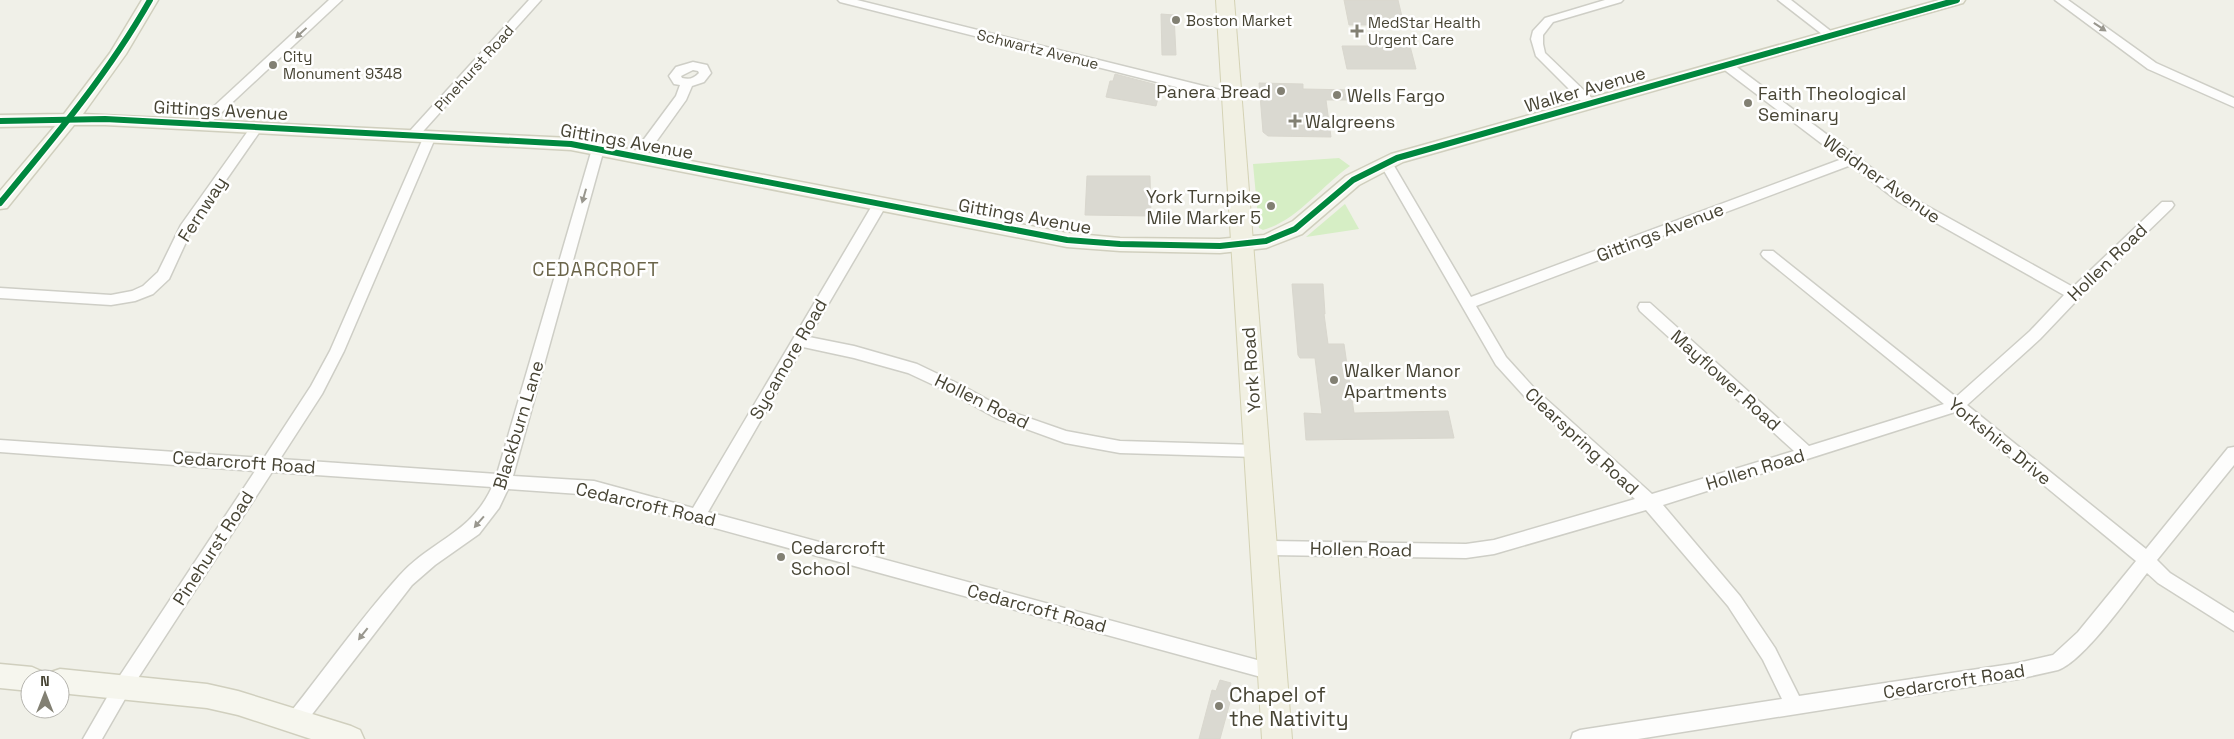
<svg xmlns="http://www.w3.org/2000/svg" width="2234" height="739" viewBox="0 0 2234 739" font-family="'Space Grotesk',sans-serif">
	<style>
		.green { fill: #d6eec5 }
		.building { fill: #dad9d1; stroke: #d9d7ce }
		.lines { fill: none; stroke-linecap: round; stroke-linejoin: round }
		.street-casing { stroke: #cecec6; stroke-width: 3 }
		.secondary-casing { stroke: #d0cfbe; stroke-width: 3 }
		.primary-casing { stroke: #d4d2b4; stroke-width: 2 }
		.street { fill: #fdfdfc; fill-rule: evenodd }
		.secondary { fill: #f6f6ee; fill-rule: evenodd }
		.primary { fill: #f1f0e3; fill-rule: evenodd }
		.cycleway-casing { stroke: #fff; stroke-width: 9 }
		.cycleway { stroke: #00873e; stroke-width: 6 }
		.oneway { fill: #99978e }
		.poi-dot { fill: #828073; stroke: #fff; stroke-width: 2 }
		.labels { text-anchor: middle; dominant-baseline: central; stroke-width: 5; stroke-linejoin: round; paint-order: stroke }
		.far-poi-label { font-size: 15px; fill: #474434; stroke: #fff; text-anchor: start }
		.far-street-label { font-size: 15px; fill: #474434; stroke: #fff }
		.street-label { font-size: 18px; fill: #474434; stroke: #fff }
		.poi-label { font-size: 18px; fill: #474434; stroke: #fff; text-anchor: start }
		.neighbourhood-label { font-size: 19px; letter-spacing: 1px; fill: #6b654a; stroke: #fff }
		.near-poi-label { font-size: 21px; fill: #474434; stroke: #fff; text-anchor: start }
	</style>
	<rect width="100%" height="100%" fill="#f0f0e8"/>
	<!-- green -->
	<g class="green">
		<path d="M1339,158L1350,166C1320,187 1298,220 1263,230L1259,228L1253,164Z"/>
		<polygon points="1345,204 1359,229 1306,237"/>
	</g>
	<!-- building -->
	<g class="building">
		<polygon points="1344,0 1398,0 1404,25 1349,25"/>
		<polygon points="1161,14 1174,15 1176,55 1162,55"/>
		<polygon points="1342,46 1410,46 1416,69 1347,69"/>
		<polygon points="1115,74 1161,86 1156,106 1106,97 1110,81 1113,81"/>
		<polygon points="1259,83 1303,84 1303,89 1354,90 1356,100 1326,100 1331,137 1268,136 1263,132"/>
		<polygon points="1087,176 1150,176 1151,216 1085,215"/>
		<polygon points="1292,284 1323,284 1325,314 1324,314 1328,344 1344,344 1354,413 1448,411 1454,438 1306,440 1304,413 1322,414 1315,358 1300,358 1298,355"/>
		<polygon points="1220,680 1231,683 1228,694 1232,695 1220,739 1199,739 1212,690 1216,691"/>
	</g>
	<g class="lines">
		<!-- street casing -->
		<g class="street-casing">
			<g id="street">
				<polygon points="329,0 342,0 206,127 198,127 196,124 198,121"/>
				<polygon points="529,0 541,0 417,138 409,138 407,135 409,132"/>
				<polygon points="838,0 857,0 1232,93 1238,97 1232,101 840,2"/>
				<polygon points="1605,0 1623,0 1621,2 1553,22 1543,35 1543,44 1545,53 1594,100 1596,103 1590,107 1586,106 1536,56 1531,39 1533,31 1545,18"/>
				<polygon points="1778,0 1791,0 1837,36 1831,39 1827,38"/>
				<polygon points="2055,0 2068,0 2156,63 2234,98 2234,107 2148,69"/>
				<path d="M1726,61L1730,62L1909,196L2073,287L2162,202H2172L2174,205L2172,208L2079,298L2040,339L1967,405L2146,549L2228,448L2234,447V465L2157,560L2170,573L2234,613V631L2158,583L2147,573C2129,596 2084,661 2058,670L2018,679L1638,739H1571L1573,733L1580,730L1782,699L1763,660L1728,606L1646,510L1494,554L1466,558L1264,555L1258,553L1256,548L1258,543L1264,541L1466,544L1494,540L1635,499L1525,397L1496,365L1379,162L1385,158L1390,159L1471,297L1842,159L1722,68L1720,65L1722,62ZM1851,165L1899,202L2064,295L2030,331L1956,397L1773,251H1763L1761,254L1763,257L1944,404L1809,446L1650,303H1640L1638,307L1640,311L1794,451L1652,494L1535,389L1506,357L1476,306ZM1955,412L2136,561L2078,632L2053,655L2018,663L1799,696L1775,648L1740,596L1663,505Z"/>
				<path d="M693,62L707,65L711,73L704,82L692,86L686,100L643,160H633L632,157L633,154L676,96L680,85L674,84L669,76L676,67ZM693,70L698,71L699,73C694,78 690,80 682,78L681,76Z"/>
				<polygon points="257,123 263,127 192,229 169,279 153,294 135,301 111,305 0,298 0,288 111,295 132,291 143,286 158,272 181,225 253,124"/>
				<path d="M430,132L436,136L344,351L322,394L280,459L497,474L592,149L598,145L604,149L513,476L594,481L693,508L873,204L880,200L887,204L809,337L854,346L917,364L963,386L1006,410L1066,431L1120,441L1256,445L1262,446L1264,451L1262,456L1256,457L1120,453L1065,443L996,418L953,394L908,373L854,358L803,347L708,512L1272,664L1278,666L1281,672L1278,678L1272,680L594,495L508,489L499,508L479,534L435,565L412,585L303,726L296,729L289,726L287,720L289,714C326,668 360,619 399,576C431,540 470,535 492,487L272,472L129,692L102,739H83L117,680L255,471L0,452V440L264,458L311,386L330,351L424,136Z"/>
			</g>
		</g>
		<!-- secondary casing -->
		<g class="secondary-casing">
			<g id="secondary">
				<polygon points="142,0 158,0 126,54 83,114 571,138 1067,233 1120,238 1220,239 1264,235 1293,221 1346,176 1391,154 1939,0 1965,0 1963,3 1403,162 1359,185 1302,234 1266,248 1220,253 1120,251 1067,247 571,150 105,125 74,125 7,208 0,209 0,191 55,126 0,127 0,115 64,114 110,53"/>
				<polygon points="0,664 32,667 41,671 45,679 30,679 30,691 0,688"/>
				<polygon points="60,669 207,684 238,691 351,726 360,730 364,739 311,739 238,715 207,708 60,693 60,679 48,679 51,672"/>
			</g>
		</g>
		<!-- primary casing -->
		<g class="primary-casing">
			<polygon id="primary" points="1216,0 1234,0 1292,739 1262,739"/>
		</g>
		<!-- street -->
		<use href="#street" class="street"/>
		<!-- secondary -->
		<use href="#secondary" class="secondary"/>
		<!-- primary -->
		<use href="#primary" class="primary"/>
		<!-- cycleway casing -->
		<g class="cycleway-casing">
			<g id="cycleway">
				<polyline points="0,121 105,119 571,144 1067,240 1120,244 1220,246 1266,241 1295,229 1353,180 1397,158 1957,0"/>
				<path d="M0,203C54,138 108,74 150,0"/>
			</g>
		</g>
		<!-- cycleway -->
		<use href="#cycleway" class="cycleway"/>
	</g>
	<!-- one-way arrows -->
	<defs><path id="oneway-solid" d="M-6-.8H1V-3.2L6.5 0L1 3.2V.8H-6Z" transform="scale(1.25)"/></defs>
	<g class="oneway">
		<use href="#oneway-solid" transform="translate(2100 27) rotate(34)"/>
		<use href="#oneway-solid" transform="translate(301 33) rotate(137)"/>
		<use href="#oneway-solid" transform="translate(584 196) rotate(106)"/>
		<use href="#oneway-solid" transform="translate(479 522) rotate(131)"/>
		<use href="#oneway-solid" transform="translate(363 634) rotate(128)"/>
	</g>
	<!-- markers -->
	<g class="poi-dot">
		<circle cx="1176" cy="20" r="5"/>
		<path d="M1354.5 23.5h5v5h5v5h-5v5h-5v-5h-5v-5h5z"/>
		<circle cx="273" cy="65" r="5"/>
		<circle cx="1281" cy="91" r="5"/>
		<circle cx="1337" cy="95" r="5"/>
		<circle cx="1748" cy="103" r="5"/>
		<path d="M1292.5 113.5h5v5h5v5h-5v5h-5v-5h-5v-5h5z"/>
		<circle cx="1271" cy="206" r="5"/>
		<circle cx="1334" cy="380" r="5"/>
		<circle cx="781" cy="557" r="5"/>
		<circle cx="1219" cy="706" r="5"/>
	</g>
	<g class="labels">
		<!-- far-poi labels -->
		<g class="far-poi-label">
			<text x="1186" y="20">Boston Market</text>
			<text x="1368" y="22">MedStar Health<tspan x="1368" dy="17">Urgent Care</tspan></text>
			<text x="283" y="56">City<tspan x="283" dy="17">Monument 9348</tspan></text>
		</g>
		<!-- far-street labels -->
		<g class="far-street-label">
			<text transform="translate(1038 49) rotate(14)">Schwartz Avenue</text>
			<text transform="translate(474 68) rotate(-48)">Pinehurst Road</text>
		</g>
		<!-- street labels -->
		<g class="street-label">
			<text transform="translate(1585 89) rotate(-16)">Walker Avenue</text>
			<text transform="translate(221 110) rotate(3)">Gittings Avenue</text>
			<text transform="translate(627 141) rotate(10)">Gittings Avenue</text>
			<text transform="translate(1882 179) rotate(35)">Weidner Avenue</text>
			<text transform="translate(202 209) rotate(-57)">Fernway</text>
			<text transform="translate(1025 216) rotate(10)">Gittings Avenue</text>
			<text transform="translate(1660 232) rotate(-21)">Gittings Avenue</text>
			<text transform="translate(2107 262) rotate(-44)">Hollen Road</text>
			<text transform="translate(788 359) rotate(-60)">Sycamore Road</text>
			<text transform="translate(1251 370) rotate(-94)">York Road</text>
			<text transform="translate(1726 380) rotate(42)">Mayflower Road</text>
			<text transform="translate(982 401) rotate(26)">Hollen Road</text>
			<text transform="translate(518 425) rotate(-73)">Blackburn Lane</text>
			<text transform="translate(1582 441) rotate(43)">Clearspring Road</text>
			<text transform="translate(2000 441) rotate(39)">Yorkshire Drive</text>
			<text transform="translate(244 462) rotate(4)">Cedarcroft Road</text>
			<text transform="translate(1755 469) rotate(-17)">Hollen Road</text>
			<text transform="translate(646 504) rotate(13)">Cedarcroft Road</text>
			<text transform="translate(213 548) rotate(-57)">Pinehurst Road</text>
			<text transform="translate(1361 549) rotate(1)">Hollen Road</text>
			<text transform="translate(1037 608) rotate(15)">Cedarcroft Road</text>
			<text transform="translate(1954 681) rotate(-9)">Cedarcroft Road</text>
		</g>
		<!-- poi labels -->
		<g class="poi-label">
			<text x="1271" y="91" text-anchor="end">Panera Bread</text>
			<text x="1758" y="93">Faith Theological<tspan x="1758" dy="21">Seminary</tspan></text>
			<text x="1347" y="95">Wells Fargo</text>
			<text x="1305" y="121">Walgreens</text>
			<text x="1261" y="196" text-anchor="end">York Turnpike<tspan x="1261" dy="21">Mile Marker 5</tspan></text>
			<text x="1344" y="370">Walker Manor<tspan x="1344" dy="21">Apartments</tspan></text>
			<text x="791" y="547">Cedarcroft<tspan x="791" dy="21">School</tspan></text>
		</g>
		<!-- neighbourhood labels -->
		<g class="neighbourhood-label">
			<text x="596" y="269">CEDARCROFT</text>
		</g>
		<!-- near-poi labels -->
		<g class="near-poi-label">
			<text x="1229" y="694">Chapel of<tspan x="1229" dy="24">the Nativity</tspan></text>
		</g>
	</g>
	<!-- north arrow -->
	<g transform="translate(45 694)"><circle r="24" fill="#ffffff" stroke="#b5b4ae"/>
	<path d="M0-4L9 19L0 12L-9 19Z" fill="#828073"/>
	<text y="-8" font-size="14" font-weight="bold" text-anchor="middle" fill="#474434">N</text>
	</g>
</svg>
